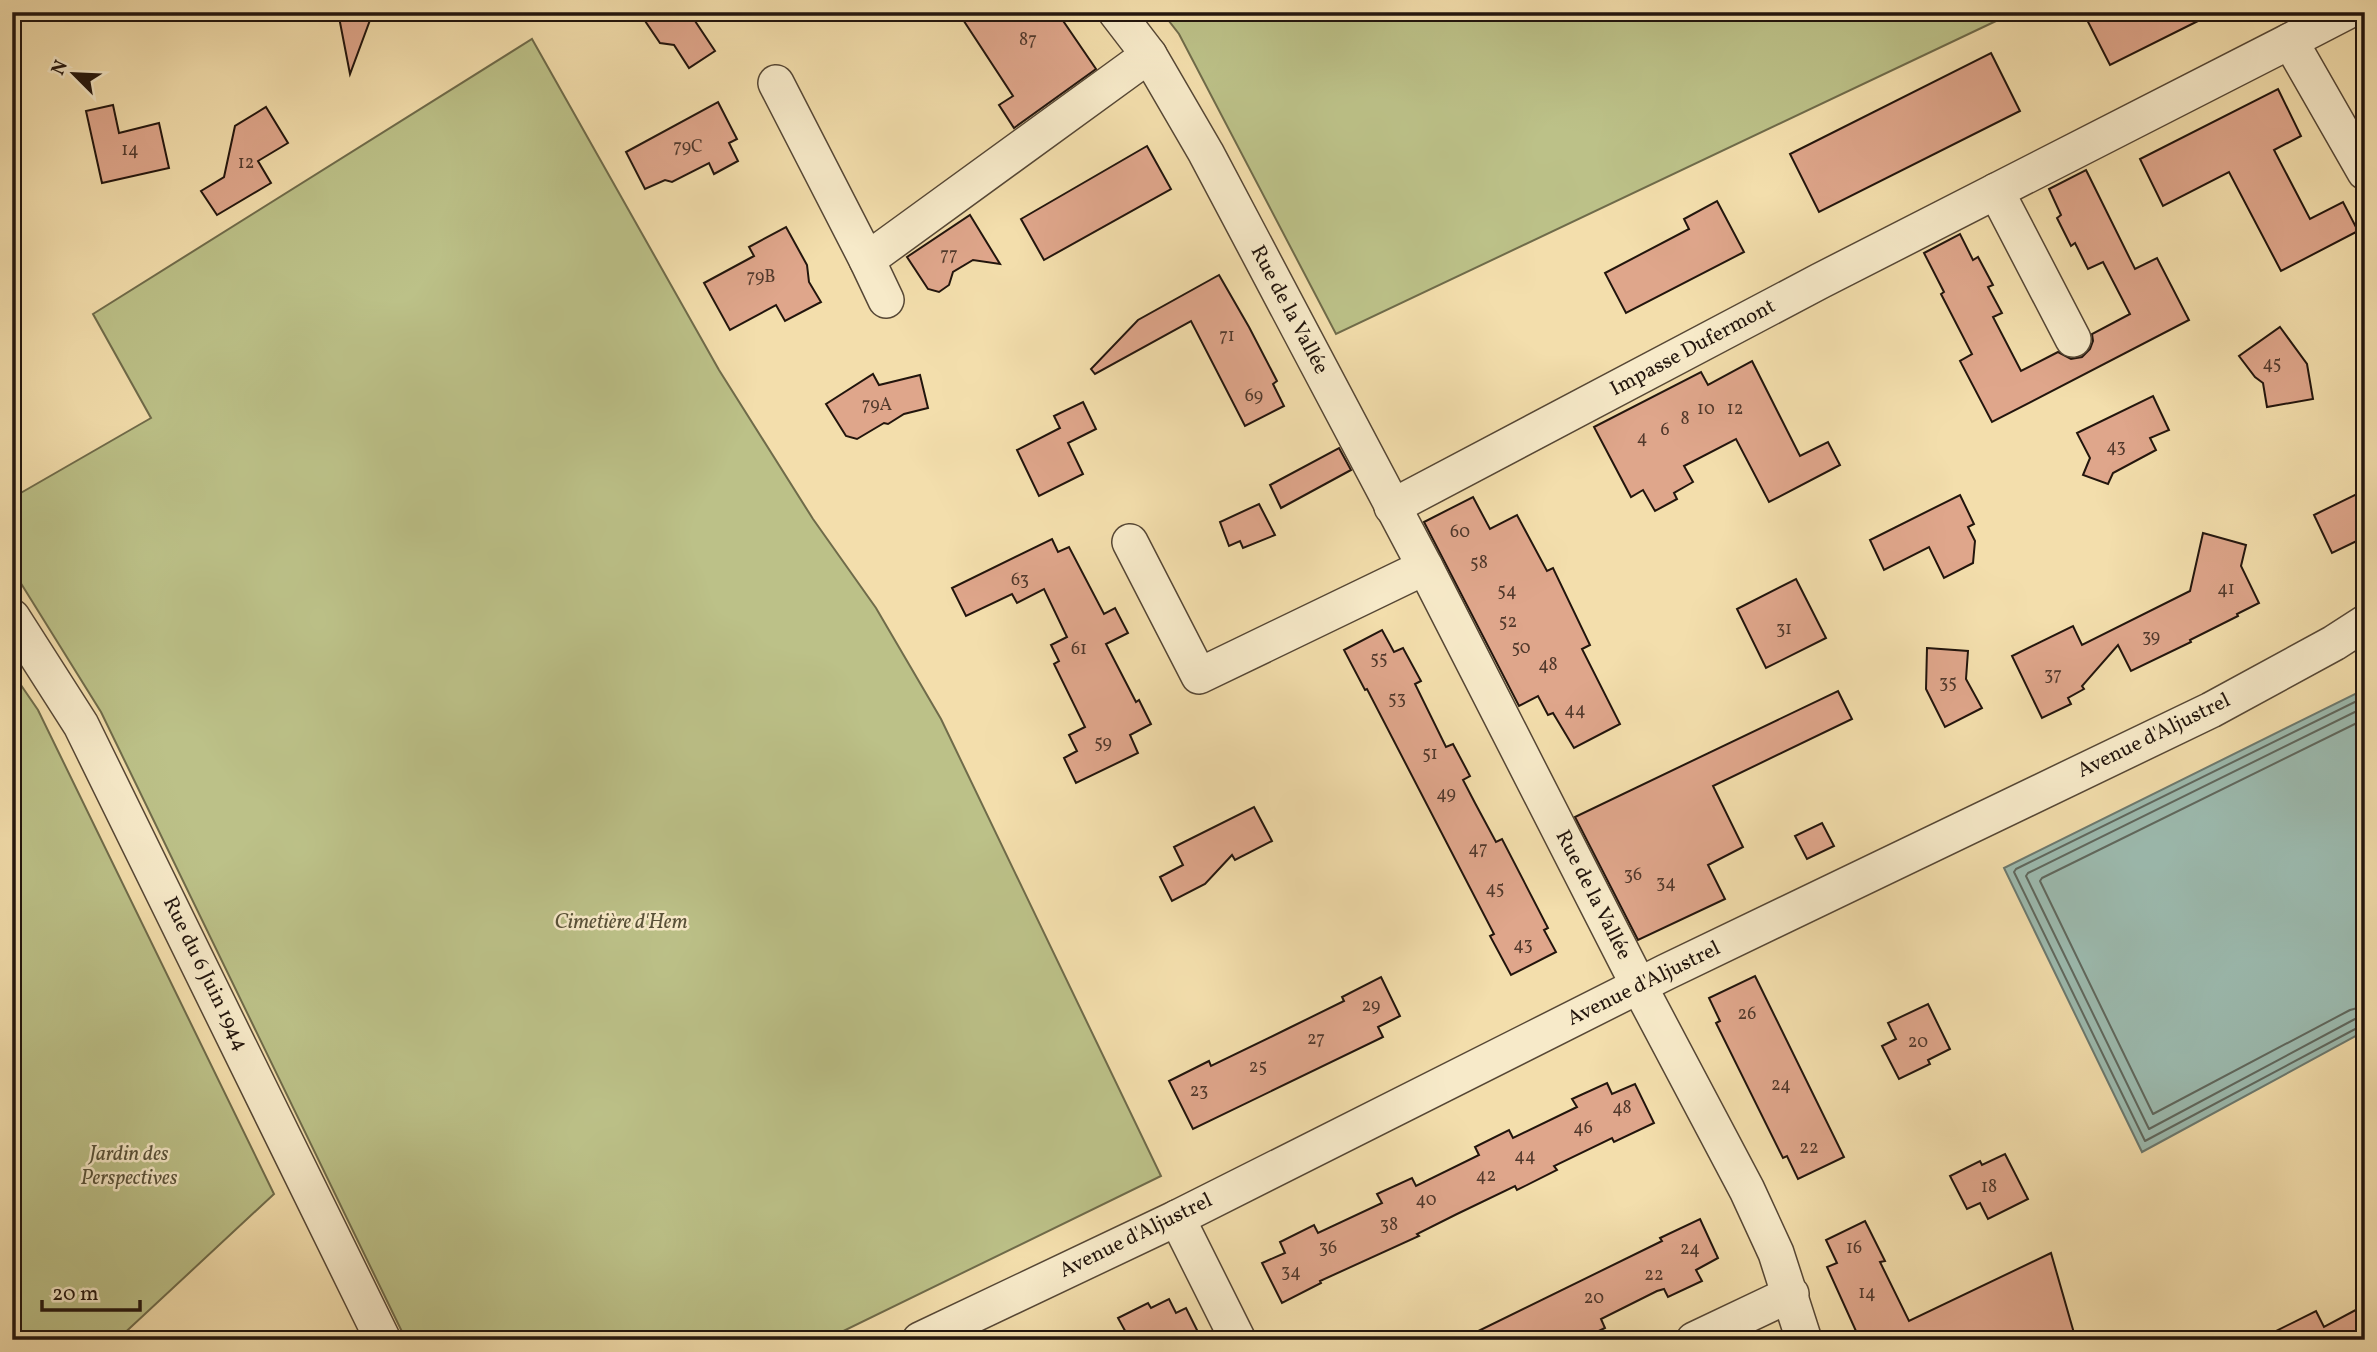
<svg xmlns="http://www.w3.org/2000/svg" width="2377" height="1352" viewBox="0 0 2377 1352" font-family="Vollkorn,serif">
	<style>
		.green { fill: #bcc188; stroke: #6f6b4a; stroke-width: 2 }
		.water { fill: #9cbbb0; stroke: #6b796f; stroke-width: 2 }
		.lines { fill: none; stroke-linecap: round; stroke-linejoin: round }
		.shore { stroke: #5f685e; stroke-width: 2 }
		.building { fill: #dfa68b; stroke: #22150d; stroke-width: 2 }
		.minor-casing { stroke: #564735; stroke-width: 38 }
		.minor { stroke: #f7eac9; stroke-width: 35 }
		.labels { text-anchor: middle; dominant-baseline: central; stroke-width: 5; stroke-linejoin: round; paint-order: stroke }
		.number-label { font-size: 18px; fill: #51392c }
		.street-label { font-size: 21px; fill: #22150d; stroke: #f7eac9 }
		.park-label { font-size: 21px; font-style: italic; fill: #585138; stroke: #f7eac9 }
	</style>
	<rect width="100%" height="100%" fill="#f3deac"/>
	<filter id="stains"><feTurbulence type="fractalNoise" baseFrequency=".00286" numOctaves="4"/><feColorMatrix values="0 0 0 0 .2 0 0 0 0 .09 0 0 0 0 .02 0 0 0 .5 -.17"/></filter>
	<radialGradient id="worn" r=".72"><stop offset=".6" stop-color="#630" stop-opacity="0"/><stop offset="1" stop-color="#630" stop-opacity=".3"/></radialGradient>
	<!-- green -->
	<g class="green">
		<polygon points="1162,12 2015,12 1336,334 1179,34"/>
		<polygon points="532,39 719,370 813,519 876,608 941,719 1161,1176 825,1340 406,1340 101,712 12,569 12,498 151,418 93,314"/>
		<polygon points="12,672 38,710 274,1194 117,1340 12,1340"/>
	</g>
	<!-- water -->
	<polygon class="water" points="2365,689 2365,1031 2142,1152 2004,868"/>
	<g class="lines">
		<!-- shore -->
		<g class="shore">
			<polyline points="2365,697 2016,869 2014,872 2145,1141 2359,1027 2365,1026"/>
			<polyline points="2365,707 2028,873 2026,876 2149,1129 2355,1019 2365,1017"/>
			<polyline points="2365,719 2042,878 2040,881 2153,1114 2350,1010 2365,1006"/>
		</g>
	</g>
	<!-- building -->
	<g class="building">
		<polygon points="338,12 373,12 350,74"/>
		<polygon points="639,12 689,12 715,51 689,68 674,45 660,43"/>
		<polygon points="958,12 1057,12 1096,69 1014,128 999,105 1013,96"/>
		<polygon points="2083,12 2216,12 2110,65"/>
		<polygon points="1991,53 2020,111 1819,212 1790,154"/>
		<polygon points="2278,89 2301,136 2274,150 2310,219 2343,202 2358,231 2281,271 2229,172 2163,206 2140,159"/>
		<polygon points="718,102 737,139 729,143 738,161 714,174 709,163 672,182 665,180 645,189 626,152"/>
		<polygon points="113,105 119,133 159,123 169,168 102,183 86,111"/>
		<polygon points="266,107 288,143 258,161 271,183 217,215 201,191 224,177 235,126"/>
		<polygon points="1147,146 1171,189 1044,260 1021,219"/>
		<polygon points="2086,170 2135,269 2157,258 2189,320 1992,422 1960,361 1972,354 1941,294 1944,292 1924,253 1960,234 1973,260 1978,257 1993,285 1988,287 2002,313 1993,317 2021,371 2058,352 2071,359 2082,357 2090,349 2093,341 2092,334 2130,314 2103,262 2088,269 2075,243 2071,246 2057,218 2061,215 2049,189"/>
		<polygon points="1717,201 1744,252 1626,313 1605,273 1689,229 1684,219"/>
		<polygon points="970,215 1000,264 973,260 953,272 949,285 939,292 928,289 907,257"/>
		<polygon points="786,227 807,265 809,282 821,302 785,321 776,305 730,330 704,283 754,256 749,247"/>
		<polygon points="1219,275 1249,327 1277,381 1273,384 1284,406 1245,426 1191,321 1095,374 1091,369 1138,320"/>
		<polygon points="2280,327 2307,364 2313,399 2267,407 2263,383 2255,377 2239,356"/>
		<polygon points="1752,361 1800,456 1828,442 1840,465 1769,502 1736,439 1684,466 1693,482 1674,493 1677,499 1655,511 1643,490 1631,497 1594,427 1701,372 1708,385"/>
		<polygon points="873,374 879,385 920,375 928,408 904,414 888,424 884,423 857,439 846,436 826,404"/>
		<polygon points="2153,396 2169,430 2150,438 2156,450 2113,473 2108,484 2083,475 2090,458 2077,433"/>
		<polygon points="1083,402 1096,429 1068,443 1083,474 1039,496 1017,450 1060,428 1054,416"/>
		<polygon points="1339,448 1351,470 1281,508 1270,485"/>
		<polygon points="2365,490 2365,537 2332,553 2314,515"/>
		<polygon points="1960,495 1974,524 1968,527 1975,541 1973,563 1944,578 1929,547 1884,570 1870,540"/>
		<polygon points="1473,497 1490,529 1517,515 1547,571 1553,568 1590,645 1582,649 1620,724 1574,748 1553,713 1548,715 1538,696 1519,706 1424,522"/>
		<polygon points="1259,504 1275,535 1243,548 1240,541 1229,546 1220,522"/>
		<polygon points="2203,533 2246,545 2241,566 2259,603 2237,614 2238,616 2190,640 2191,642 2131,671 2118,645 2082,686 2084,689 2068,698 2071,704 2042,718 2012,656 2073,626 2082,645 2190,591"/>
		<polygon points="1052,539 1058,552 1069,547 1104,614 1115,608 1128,633 1106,644 1136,702 1139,700 1151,724 1130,735 1138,753 1076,783 1064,758 1077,751 1069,735 1085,727 1054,664 1059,661 1051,645 1067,637 1044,589 1017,603 1012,594 966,616 952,588"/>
		<polygon points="1796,579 1826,638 1766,668 1737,609"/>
		<polygon points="1382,630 1394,652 1403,648 1421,681 1415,684 1446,747 1453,744 1470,776 1463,780 1475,803 1496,842 1502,839 1548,928 1544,930 1556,952 1511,975 1490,936 1494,934 1367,689 1365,690 1344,650"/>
		<polygon points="1927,648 1968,651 1966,679 1982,708 1945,727 1926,689"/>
		<polygon points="1838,691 1852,719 1713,786 1743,847 1708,865 1725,899 1638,940 1575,817"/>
		<polygon points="1254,807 1272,841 1235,860 1232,855 1205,884 1172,901 1160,877 1183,865 1174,847"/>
		<polygon points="1822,823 1834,846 1807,859 1795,836"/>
		<polygon points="1755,976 1844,1157 1798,1179 1787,1156 1783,1158 1716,1023 1720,1021 1709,998"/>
		<polygon points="1381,977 1400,1016 1378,1027 1383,1037 1193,1129 1169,1081 1209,1061 1211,1066 1287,1029 1344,1001 1342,997"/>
		<polygon points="1928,1004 1950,1049 1928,1060 1930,1064 1899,1079 1882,1046 1896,1039 1888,1023"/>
		<polygon points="1607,1083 1612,1094 1635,1084 1654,1123 1614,1142 1612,1138 1554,1166 1557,1170 1517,1190 1515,1186 1457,1214 1417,1234 1419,1236 1320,1281 1321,1283 1282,1303 1262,1263 1285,1253 1280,1242 1314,1225 1318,1233 1382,1203 1377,1194 1412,1178 1416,1186 1479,1155 1475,1147 1509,1130 1513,1138 1577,1107 1572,1099"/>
		<polygon points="2005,1154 2028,1199 1988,1219 1980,1203 1967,1209 1950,1176 1980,1161 1982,1165"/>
		<polygon points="1700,1219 1718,1258 1696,1270 1702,1281 1668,1297 1664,1289 1657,1291 1601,1319 1605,1328 1580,1340 1460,1340 1662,1241 1660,1238"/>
		<polygon points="1865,1221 1885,1261 1880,1262 1909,1321 2051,1253 2076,1340 1860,1340 1827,1267 1837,1263 1826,1240"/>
		<polygon points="1169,1299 1176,1313 1186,1308 1202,1340 1126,1340 1129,1338 1118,1318 1148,1303 1151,1308"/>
		<polygon points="2365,1305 2365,1340 2258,1340 2316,1311 2324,1327"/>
	</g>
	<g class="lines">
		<!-- minor casing -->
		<g class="minor-casing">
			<g id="minor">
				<polyline points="1116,12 1149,55 1206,153 1425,567 1639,986 1747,1190 1776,1253 1804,1340"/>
				<polyline points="2290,41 2346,12"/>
				<polyline points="776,83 867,260 886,300"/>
				<polyline points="1996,191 2073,339"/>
				<polyline points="867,260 1149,55"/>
				<polyline points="1392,507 1820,281 2290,41 2365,172"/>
				<polyline points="1130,542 1199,676 1425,567"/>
				<polyline points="12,617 81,725 383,1340"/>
				<polyline points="1177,1218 1238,1340"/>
				<polyline points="920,1340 1177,1218 1666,972 2211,710 2334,643 2365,623"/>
				<polyline points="1694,1340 1791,1294"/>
			</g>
		</g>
		<!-- minor -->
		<use href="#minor" class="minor"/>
	</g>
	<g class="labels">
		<!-- number labels -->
		<g class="number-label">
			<text x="1028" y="40">87</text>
			<text x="688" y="147">79C</text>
			<text x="130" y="150">14</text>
			<text x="246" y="163">12</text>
			<text x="949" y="255">77</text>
			<text x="761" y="277">79B</text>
			<text x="1227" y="336">71</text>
			<text x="2272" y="364">45</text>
			<text x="1254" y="396">69</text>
			<text x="877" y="405">79A</text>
			<text x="1706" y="409">10</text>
			<text x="1735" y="409">12</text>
			<text x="1685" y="419">8</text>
			<text x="1665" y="430">6</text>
			<text x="1642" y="438">4</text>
			<text x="2116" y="447">43</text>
			<text x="1460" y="532">60</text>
			<text x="1479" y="563">58</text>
			<text x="1020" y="580">63</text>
			<text x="2226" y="589">41</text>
			<text x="1507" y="591">54</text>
			<text x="1508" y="622">52</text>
			<text x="1784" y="629">31</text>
			<text x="2151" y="637">39</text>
			<text x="1521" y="648">50</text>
			<text x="1079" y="649">61</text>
			<text x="1379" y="659">55</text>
			<text x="1548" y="665">48</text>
			<text x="2053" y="675">37</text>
			<text x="1948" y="683">35</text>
			<text x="1397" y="699">53</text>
			<text x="1575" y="710">44</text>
			<text x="1103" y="743">59</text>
			<text x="1430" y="754">51</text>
			<text x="1446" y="794">49</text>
			<text x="1478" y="849">47</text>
			<text x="1633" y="875">36</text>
			<text x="1666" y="883">34</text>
			<text x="1495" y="889">45</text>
			<text x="1523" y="945">43</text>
			<text x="1371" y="1006">29</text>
			<text x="1747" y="1014">26</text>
			<text x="1316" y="1039">27</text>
			<text x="1918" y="1042">20</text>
			<text x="1258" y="1067">25</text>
			<text x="1781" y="1085">24</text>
			<text x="1199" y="1091">23</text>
			<text x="1622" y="1108">48</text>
			<text x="1583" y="1128">46</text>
			<text x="1809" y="1148">22</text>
			<text x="1525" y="1156">44</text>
			<text x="1486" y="1176">42</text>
			<text x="1989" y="1187">18</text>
			<text x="1426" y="1200">40</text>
			<text x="1389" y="1225">38</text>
			<text x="1328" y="1248">36</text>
			<text x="1854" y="1248">16</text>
			<text x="1690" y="1249">24</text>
			<text x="1291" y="1272">34</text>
			<text x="1654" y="1275">22</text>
			<text x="1867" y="1293">14</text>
			<text x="1594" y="1298">20</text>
		</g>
		<!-- street labels -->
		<g class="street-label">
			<text transform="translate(1289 310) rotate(62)">Rue de la Vallée</text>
			<text transform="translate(1693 348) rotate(-28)">Impasse Dufermont</text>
			<text transform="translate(2154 736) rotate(-26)">Avenue d'Aljustrel</text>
			<text transform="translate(1593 895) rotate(63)">Rue de la Vallée</text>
			<text transform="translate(205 974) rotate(64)">Rue du 6 Juin 1944</text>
			<text transform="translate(1644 984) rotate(-26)">Avenue d'Aljustrel</text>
			<text transform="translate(1136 1236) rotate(-26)">Avenue d'Aljustrel</text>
		</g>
		<!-- park labels -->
		<g class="park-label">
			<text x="621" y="922">Cimetière d'Hem</text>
			<text x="129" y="1154">Jardin des<tspan x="129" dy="24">Perspectives</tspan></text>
		</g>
	</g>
	<!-- margin -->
	<rect width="2377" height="1352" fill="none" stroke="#f3deac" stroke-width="42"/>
	<rect x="14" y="14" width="2349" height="1324" fill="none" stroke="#22150d" stroke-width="3.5"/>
	<rect x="21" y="21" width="2335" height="1310" fill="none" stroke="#22150d" stroke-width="2"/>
	<!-- north arrow -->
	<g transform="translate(74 74) rotate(294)" stroke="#f7eac9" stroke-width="5" paint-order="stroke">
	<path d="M0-5L12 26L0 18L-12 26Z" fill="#22150d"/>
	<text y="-10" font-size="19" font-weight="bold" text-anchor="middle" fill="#22150d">N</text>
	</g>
	<!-- scale -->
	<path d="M42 1300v10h98v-10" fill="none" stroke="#22150d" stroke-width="3.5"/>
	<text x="52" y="1300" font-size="21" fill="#22150d" stroke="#f7eac9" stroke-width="5" paint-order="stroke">20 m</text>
	<rect width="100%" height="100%" filter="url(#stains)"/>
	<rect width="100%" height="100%" fill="url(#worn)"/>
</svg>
